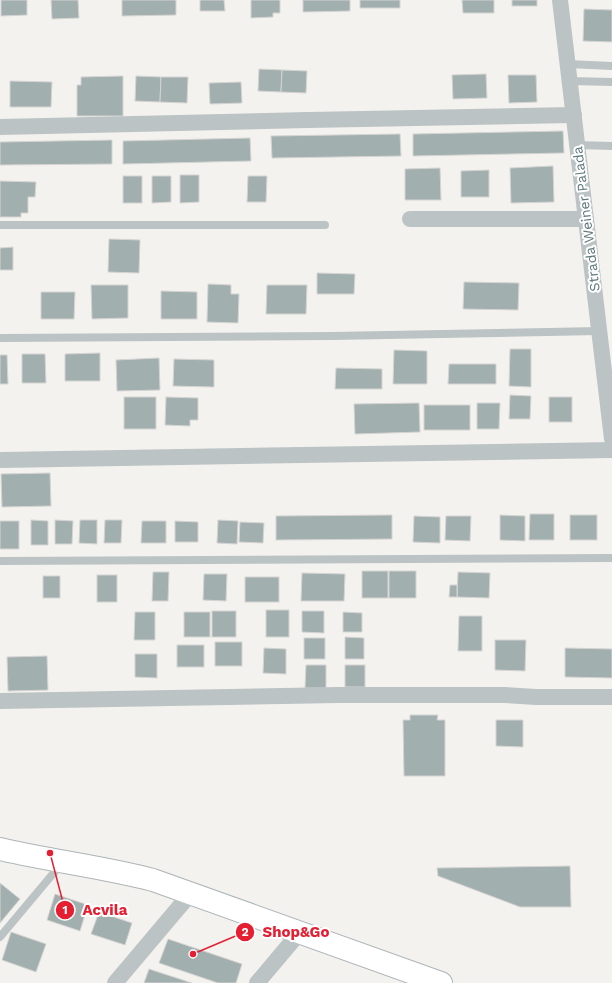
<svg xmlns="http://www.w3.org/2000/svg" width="612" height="983" viewBox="0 0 612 983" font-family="'Work Sans',sans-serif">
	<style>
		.building { fill: #a1afaf; stroke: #d5d4d2 }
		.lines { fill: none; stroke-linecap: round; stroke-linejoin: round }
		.secondary-casing { stroke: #acb5b7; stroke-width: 24 }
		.lane { stroke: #bcc3c4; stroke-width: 8 }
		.street { stroke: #bcc3c4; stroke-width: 16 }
		.secondary { stroke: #fff; stroke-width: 22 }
		.labels { text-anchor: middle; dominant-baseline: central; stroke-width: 4; stroke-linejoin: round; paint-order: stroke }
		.street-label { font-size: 14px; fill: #5e787b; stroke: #fff }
		.leader { fill: none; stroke: #e51e32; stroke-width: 1.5 }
		.callout-dot { fill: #e51e32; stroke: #fff; stroke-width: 1.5 }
		.mark-label { font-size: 12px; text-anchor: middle; font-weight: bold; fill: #fff }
		.callout-label { font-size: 15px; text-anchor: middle; font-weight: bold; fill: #e51e32; stroke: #fff; stroke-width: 4; stroke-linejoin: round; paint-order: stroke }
	</style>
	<rect width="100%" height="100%" fill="#f4f2ef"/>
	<!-- building -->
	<g class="building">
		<polygon points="1,0 27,0 27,15 1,16"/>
		<polygon points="51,0 78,0 79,18 52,19"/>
		<polygon points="122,0 176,0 176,15 122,16"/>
		<polygon points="200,0 224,0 225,11 200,11"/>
		<polygon points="251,0 280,0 280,13 273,13 273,17 251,18"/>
		<polygon points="303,0 350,0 350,11 303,12"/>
		<rect x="360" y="0" width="40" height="8"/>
		<polygon points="462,0 494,0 494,13 463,13"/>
		<rect x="512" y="0" width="25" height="6"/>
		<polygon points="584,9 612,10 612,42 583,41"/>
		<polygon points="259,69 282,70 281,92 258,91"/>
		<polygon points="282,70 307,71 306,93 281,92"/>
		<polygon points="486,74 487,98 453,99 452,75"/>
		<polygon points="508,75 536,75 537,102 509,103"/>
		<polygon points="123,76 123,116 77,116 77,85 81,85 81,77"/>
		<polygon points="136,76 161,77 160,102 135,101"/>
		<polygon points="161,77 188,77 187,103 160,102"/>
		<polygon points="10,81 52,82 51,107 10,107"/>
		<polygon points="241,82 242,103 210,104 209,83"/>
		<polygon points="563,131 564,153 413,156 413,134"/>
		<polygon points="400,134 401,156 272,158 271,136"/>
		<polygon points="250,138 251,161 123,164 123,141"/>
		<polygon points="112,140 112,164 0,165 0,142"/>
		<polygon points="553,166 554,202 511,203 510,168"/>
		<polygon points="440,168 441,200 405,200 405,169"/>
		<polygon points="489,170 489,197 461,197 461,171"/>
		<polygon points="180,175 199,175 199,202 180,203"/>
		<rect x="123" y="176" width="19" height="27"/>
		<polygon points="152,176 171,176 171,202 152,203"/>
		<polygon points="248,176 267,176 266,202 247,202"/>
		<polygon points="0,181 36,182 35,197 28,197 28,213 21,213 21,217 0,217"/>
		<polygon points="109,239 140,240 139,273 108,272"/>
		<polygon points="13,247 13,270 0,270 0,248"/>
		<polygon points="317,273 355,274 354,294 317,294"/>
		<polygon points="464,282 519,283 518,310 463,309"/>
		<polygon points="208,284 231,285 231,294 239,294 238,323 207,322"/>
		<polygon points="91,285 128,285 128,318 92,319"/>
		<polygon points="267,285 307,285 306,314 266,314"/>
		<polygon points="161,291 197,292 197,319 161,319"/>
		<polygon points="41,292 75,292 74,319 41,319"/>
		<polygon points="510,349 531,349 531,387 509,386"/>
		<polygon points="394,350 427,351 427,384 393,384"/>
		<polygon points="100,353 100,381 65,381 65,354"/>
		<polygon points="22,354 45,354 46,383 22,383"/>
		<polygon points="0,355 7,355 8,384 0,384"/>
		<polygon points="159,358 160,390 117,391 116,360"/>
		<polygon points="174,359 214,360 214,387 173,386"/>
		<polygon points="449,364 496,364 496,384 448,384"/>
		<polygon points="336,368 382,369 382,389 335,389"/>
		<polygon points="510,395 531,396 530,419 509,419"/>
		<rect x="124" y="397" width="32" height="32"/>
		<polygon points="166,397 198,398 198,420 190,420 190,426 165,425"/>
		<rect x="549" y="397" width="23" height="25"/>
		<polygon points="419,403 420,432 355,434 354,404"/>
		<polygon points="477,403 500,403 499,429 477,429"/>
		<rect x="424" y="405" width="46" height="25"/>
		<polygon points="50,473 51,506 2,507 1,474"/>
		<polygon points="530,514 554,514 554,540 529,540"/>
		<polygon points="392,515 392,539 276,540 276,516"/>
		<polygon points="500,515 525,516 525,541 500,540"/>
		<rect x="570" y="515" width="27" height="25"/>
		<polygon points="414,516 440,517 440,543 413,542"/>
		<polygon points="446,516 471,516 470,541 445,540"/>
		<polygon points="31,520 48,521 48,545 31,545"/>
		<polygon points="55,520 73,521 72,544 55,544"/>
		<polygon points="80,520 97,520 97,544 79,543"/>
		<polygon points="105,520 122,520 121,543 104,543"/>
		<polygon points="218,520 238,521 237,544 217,543"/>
		<rect x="0" y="521" width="19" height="28"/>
		<polygon points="142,521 166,521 166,543 141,543"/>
		<polygon points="175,521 198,522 198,542 175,542"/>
		<polygon points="240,522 264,523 263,543 239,542"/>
		<rect x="362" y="571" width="26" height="27"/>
		<rect x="389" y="571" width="27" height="27"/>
		<polygon points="153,572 169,572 168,601 152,601"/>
		<polygon points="458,572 490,573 489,598 457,597"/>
		<polygon points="302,573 345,574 344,601 301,601"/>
		<polygon points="204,574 227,574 226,601 203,600"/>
		<rect x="97" y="575" width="20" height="27"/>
		<rect x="43" y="576" width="17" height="22"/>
		<rect x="245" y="577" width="34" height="25"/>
		<polygon points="450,585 457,585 457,597 449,597"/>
		<rect x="266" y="610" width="23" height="27"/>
		<rect x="212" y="611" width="24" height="26"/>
		<polygon points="302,611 324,611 324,633 302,632"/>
		<polygon points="135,612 155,612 155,640 134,640"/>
		<rect x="184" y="612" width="26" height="25"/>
		<polygon points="343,612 362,613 362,632 343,632"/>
		<polygon points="459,616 482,616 482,651 458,651"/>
		<polygon points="345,637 364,638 364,659 345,659"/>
		<rect x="304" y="638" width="21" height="21"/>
		<polygon points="495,640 526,640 525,671 495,670"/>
		<rect x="215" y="642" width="27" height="24"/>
		<rect x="177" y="645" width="27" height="22"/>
		<polygon points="264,648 286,649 286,674 263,673"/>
		<polygon points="565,648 612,649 612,678 565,677"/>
		<polygon points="135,654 157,654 157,678 135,677"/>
		<polygon points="47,656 48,690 8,691 7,657"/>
		<polygon points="306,665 326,665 326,688 305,688"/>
		<rect x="345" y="665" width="20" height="22"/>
		<polygon points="410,715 438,715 437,720 445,720 445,776 404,776 403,720 410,720"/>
		<polygon points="496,720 523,720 523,747 496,746"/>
		<polygon points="570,866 571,907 520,907 438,876 437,868"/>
		<polygon points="0,883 20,899 0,923"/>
		<polygon points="55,894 88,905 80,931 47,920"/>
		<polygon points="99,912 132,923 125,945 91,934"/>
		<polygon points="11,932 46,944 36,972 2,960"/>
		<polygon points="168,939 242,964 236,983 218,983 159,963"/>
		<polygon points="149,969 192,983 144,983"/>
	</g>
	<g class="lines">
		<!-- secondary casing -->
		<g class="secondary-casing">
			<path id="secondary" d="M0,849C51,861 103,867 153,880L441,983"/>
		</g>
		<!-- lane -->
		<g class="lane">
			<polyline points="568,64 612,66"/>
			<polyline points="570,81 612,82"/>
			<polyline points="577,145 612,146"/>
			<polyline points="0,225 325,225"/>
			<polyline points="0,338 332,336 599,331"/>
			<polyline points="0,561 612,558"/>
			<polyline points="0,937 62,863"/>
		</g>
		<!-- street -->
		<g class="street">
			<polyline points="560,0 612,439"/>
			<polyline points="0,127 308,120 574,115"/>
			<polyline points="410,219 586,219"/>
			<polyline points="0,460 612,450"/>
			<polyline points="0,701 338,695 505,695 536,697 612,697"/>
			<polyline points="115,983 191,893"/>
			<polyline points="257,983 300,932"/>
		</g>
		<!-- secondary -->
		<use href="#secondary" class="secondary"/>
	</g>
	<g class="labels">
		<!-- street labels -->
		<g class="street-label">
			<text transform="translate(586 219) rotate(-97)">Strada Weiner Palada</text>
		</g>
	</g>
	<!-- callouts -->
	<path class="leader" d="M50 853L65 910M193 954L245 932"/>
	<g class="callout-dot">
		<circle cx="50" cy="853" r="4"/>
		<circle cx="193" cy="954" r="4"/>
		<circle cx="65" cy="910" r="10"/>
		<circle cx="245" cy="932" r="10"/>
	</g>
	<g class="mark-label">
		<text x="65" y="914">1</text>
		<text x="245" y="936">2</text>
	</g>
	<g class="callout-label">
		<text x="105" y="915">Acvila</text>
		<text x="296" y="937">Shop&amp;Go</text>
	</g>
</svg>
